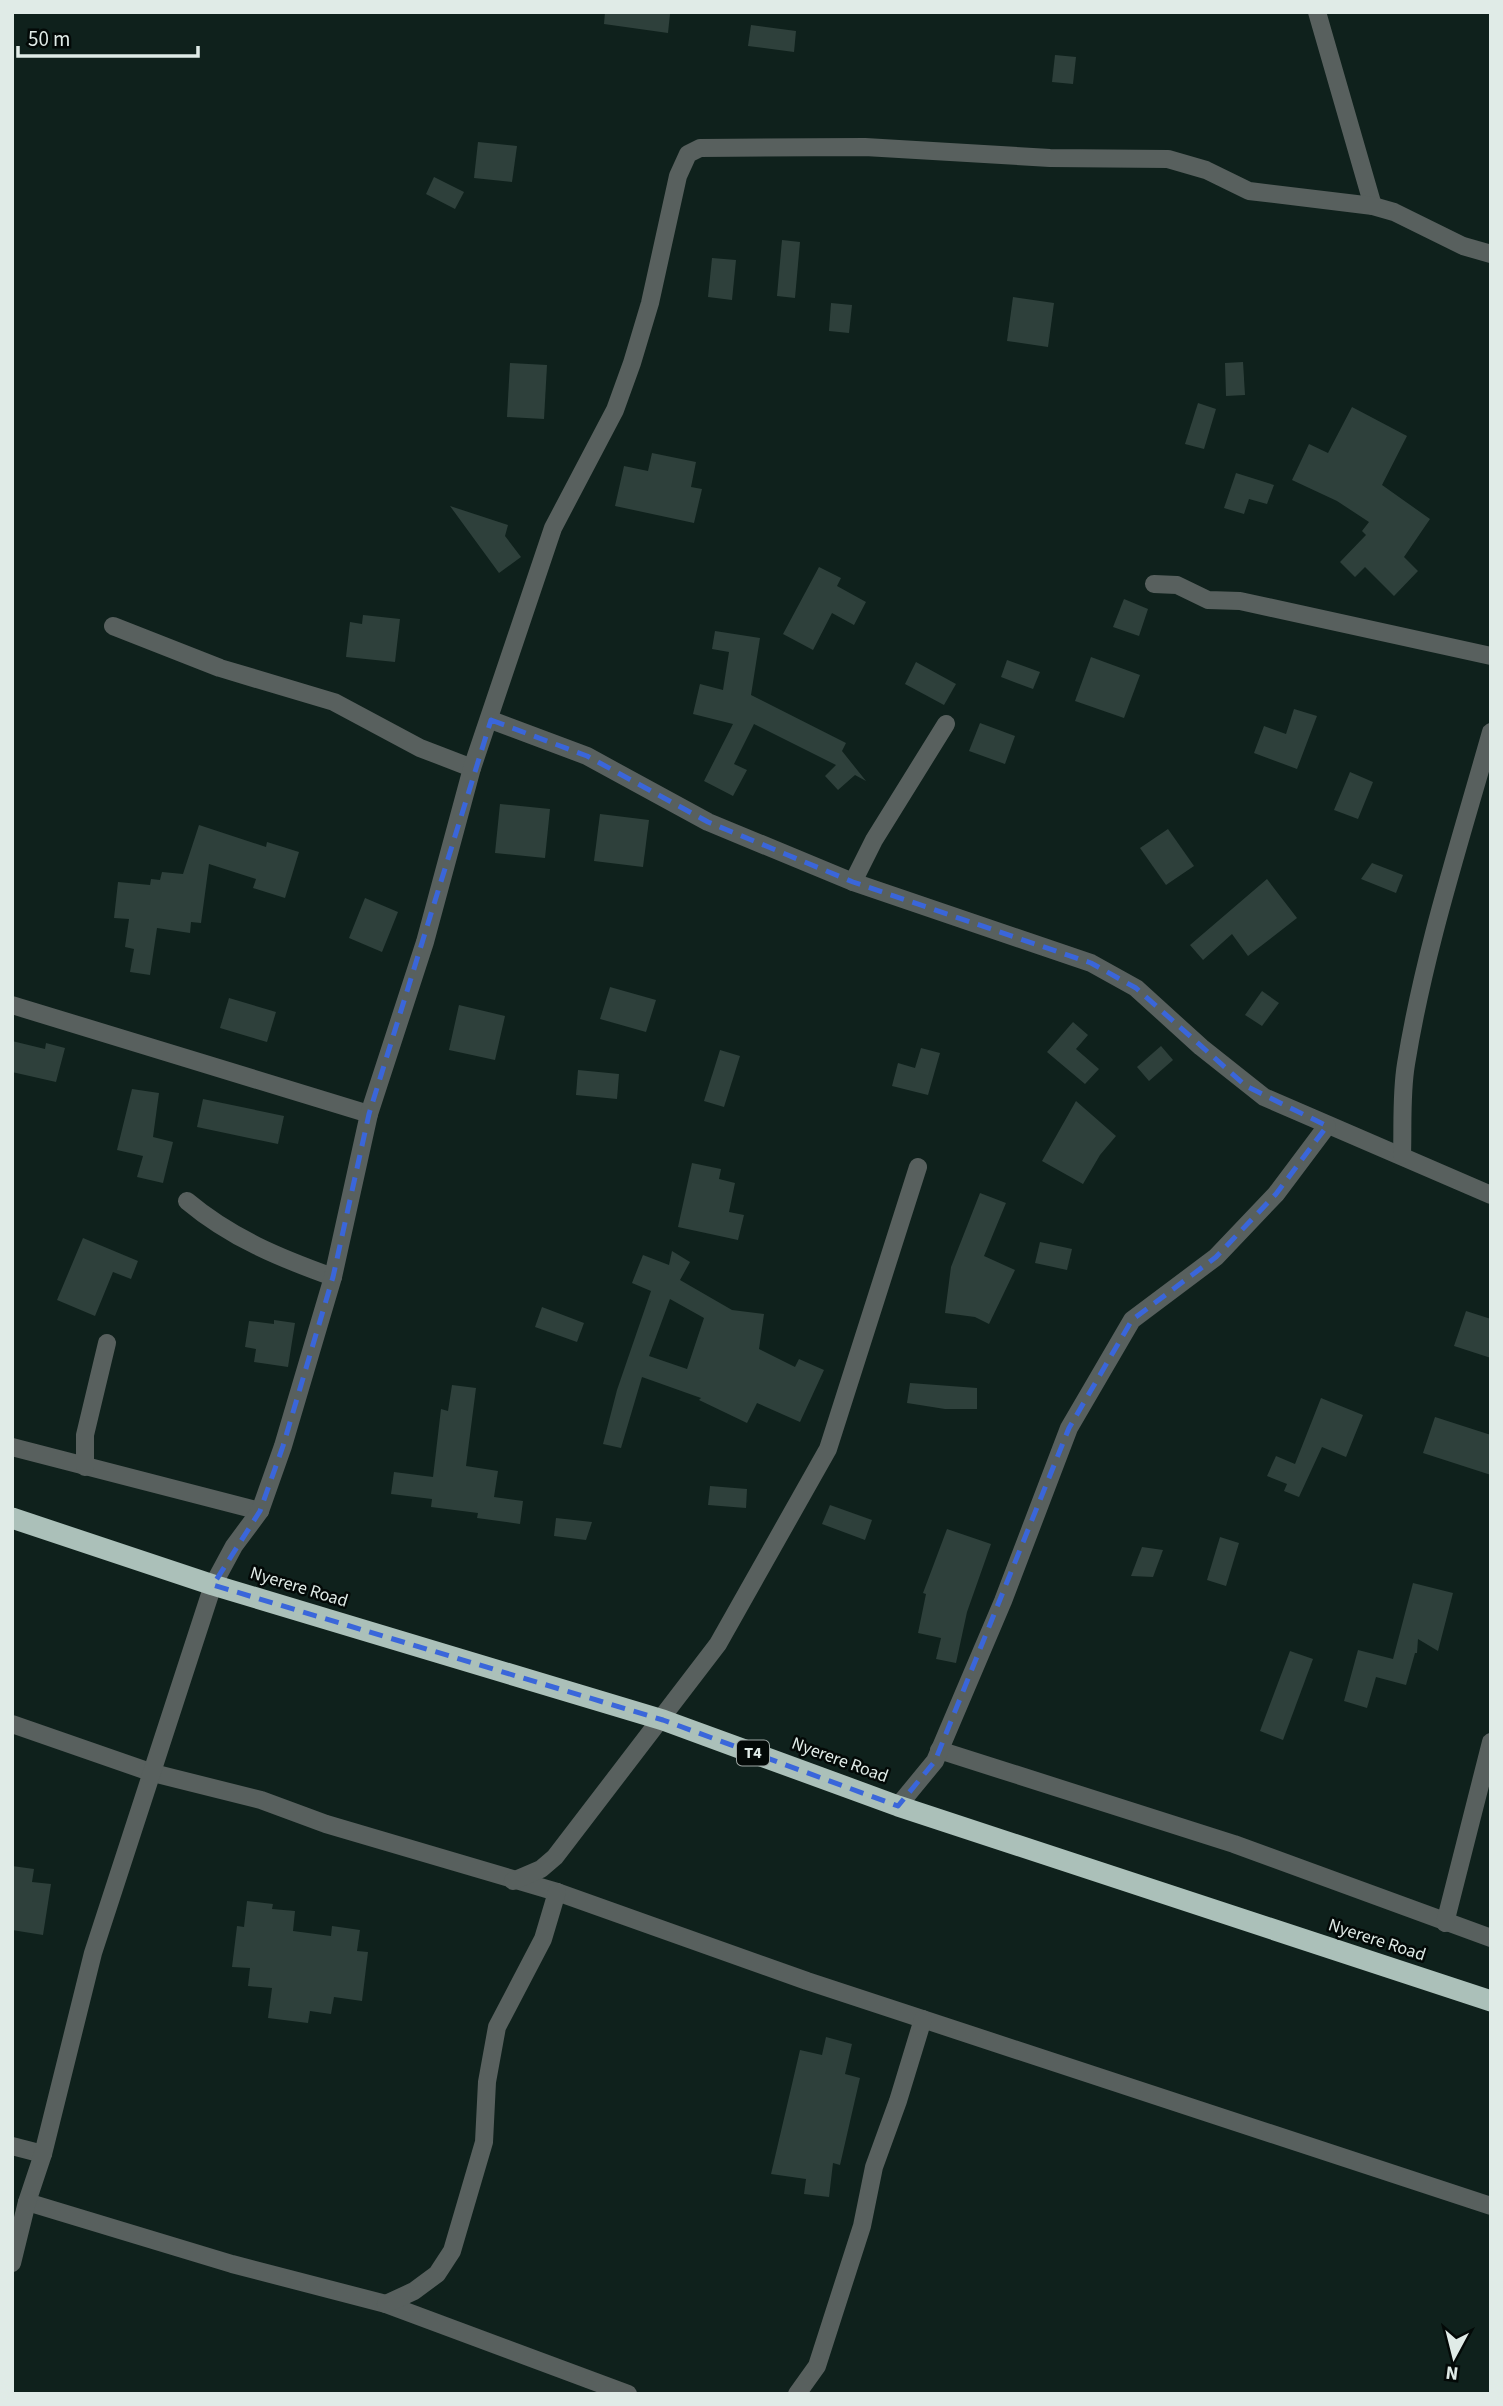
<svg xmlns="http://www.w3.org/2000/svg" width="1503" height="2406" viewBox="0 0 1503 2406" font-family="'Source Sans 3',sans-serif">
	<style>
		.building { fill: #2e403b; fill-rule: evenodd }
		.lines { fill: none; stroke-linecap: round; stroke-linejoin: round }
		.street { stroke: #58605e; stroke-width: 18 }
		.highway { stroke: #abc0b9; stroke-width: 21 }
		.marked { fill: none; stroke: #3a66da; stroke-width: 5; stroke-dasharray: 14 9; stroke-linejoin: round }
		.labels { text-anchor: middle; dominant-baseline: central; stroke-width: 5; stroke-linejoin: round; paint-order: stroke }
		.shield { fill: #030907; stroke: #9ea7a4; stroke-width: 2 }
		.shield-label { font-size: 16px; font-weight: bold; fill: #e0ebe7 }
		.street-label { font-size: 18px; fill: #e0ebe7; stroke: #030907 }
	</style>
	<rect width="100%" height="100%" fill="#0f211c"/>
	<!-- building -->
	<g class="building">
		<polygon points="605,12 670,14 668,33 604,24"/>
		<polygon points="751,25 796,31 794,52 748,46"/>
		<polygon points="1055,55 1076,57 1073,84 1052,82"/>
		<polygon points="478,142 517,146 512,182 474,178"/>
		<polygon points="434,177 464,192 455,209 426,194"/>
		<polygon points="782,240 800,242 795,298 777,296"/>
		<polygon points="712,258 736,260 732,300 708,297"/>
		<polygon points="1013,297 1054,303 1048,347 1007,341"/>
		<polygon points="831,303 852,305 849,333 829,331"/>
		<polygon points="1243,362 1245,395 1226,396 1225,363"/>
		<polygon points="510,363 547,365 544,419 507,417"/>
		<polygon points="1198,403 1216,409 1204,449 1185,444"/>
		<polygon points="1352,407 1407,436 1382,485 1430,519 1404,557 1418,571 1394,596 1365,567 1355,577 1340,562 1366,535 1362,531 1369,522 1337,501 1292,480 1309,444 1328,453"/>
		<polygon points="652,453 696,462 691,487 702,489 694,523 615,506 624,466 648,471"/>
		<polygon points="1236,473 1274,485 1267,504 1249,499 1244,514 1224,508"/>
		<polygon points="450,506 508,525 505,536 521,557 499,573"/>
		<polygon points="819,567 841,578 837,586 866,602 854,625 832,613 813,650 783,634"/>
		<polygon points="1124,599 1148,609 1139,636 1113,627"/>
		<polygon points="363,615 400,619 395,662 346,657 350,622 362,624"/>
		<polygon points="715,631 760,638 751,695 846,743 842,751 866,781 855,775 838,790 825,776 836,765 754,724 734,764 747,770 733,796 704,781 733,724 693,714 700,684 723,690 729,652 712,649"/>
		<polygon points="1091,657 1140,675 1124,718 1075,701"/>
		<polygon points="1007,660 1040,672 1033,689 1001,677"/>
		<polygon points="916,662 956,684 944,705 905,684"/>
		<polygon points="1294,709 1317,716 1297,769 1254,753 1264,726 1286,734"/>
		<polygon points="980,723 1015,736 1005,764 969,751"/>
		<polygon points="1350,772 1373,782 1358,819 1334,810"/>
		<polygon points="500,804 550,809 545,858 495,853"/>
		<polygon points="600,814 649,820 643,867 594,861"/>
		<polygon points="199,825 266,847 267,842 299,852 285,898 253,888 256,879 209,864 201,923 191,922 190,933 157,928 150,975 130,972 134,949 125,947 129,919 114,918 118,882 150,885 151,879 160,880 162,872 183,874"/>
		<polygon points="1168,829 1194,866 1166,885 1140,848"/>
		<polygon points="1372,863 1403,875 1396,893 1361,879"/>
		<polygon points="1267,879 1297,918 1248,956 1232,934 1203,960 1190,945"/>
		<polygon points="365,898 398,912 382,952 349,938"/>
		<polygon points="610,987 656,1000 646,1032 600,1019"/>
		<polygon points="1262,991 1279,1003 1262,1026 1245,1015"/>
		<polygon points="229,998 276,1012 267,1042 220,1028"/>
		<polygon points="459,1005 505,1016 495,1060 449,1050"/>
		<polygon points="1073,1022 1088,1035 1076,1049 1099,1069 1085,1084 1047,1052"/>
		<polygon points="12,1041 45,1049 46,1043 65,1048 56,1082 12,1072"/>
		<polygon points="1161,1046 1173,1060 1149,1081 1137,1067"/>
		<polygon points="921,1048 940,1053 928,1095 892,1086 898,1063 915,1068"/>
		<polygon points="720,1050 740,1056 724,1107 704,1101"/>
		<polygon points="578,1070 619,1074 617,1099 576,1095"/>
		<polygon points="132,1089 159,1093 153,1137 173,1142 163,1183 137,1177 143,1156 117,1150"/>
		<polygon points="203,1099 284,1116 278,1144 197,1127"/>
		<polygon points="1076,1101 1116,1136 1100,1155 1083,1184 1042,1161"/>
		<polygon points="692,1163 721,1169 719,1179 735,1183 729,1212 744,1215 738,1240 678,1227"/>
		<polygon points="980,1193 1006,1203 984,1256 1015,1270 989,1324 975,1317 945,1313 951,1267"/>
		<polygon points="83,1238 138,1261 131,1279 113,1272 95,1316 57,1300"/>
		<polygon points="1040,1242 1072,1249 1067,1270 1035,1263"/>
		<path d="M672,1251L690,1262L680,1280L732,1310L764,1314L759,1349L795,1367L799,1359L824,1370L800,1422L757,1403L747,1423L699,1400L701,1398L642,1377L621,1448L603,1444L617,1390L651,1291L632,1283L643,1255L669,1265ZM670,1299L704,1318L687,1369L649,1356Z"/>
		<polygon points="542,1307 584,1323 577,1342 535,1327"/>
		<polygon points="1466,1311 1491,1319 1491,1358 1454,1346"/>
		<polygon points="274,1320 295,1323 288,1367 254,1362 256,1349 245,1347 249,1321 274,1324"/>
		<polygon points="910,1383 977,1388 977,1409 945,1409 907,1403"/>
		<polygon points="452,1385 476,1388 466,1466 498,1471 494,1497 523,1501 520,1524 477,1518 478,1513 431,1507 432,1499 391,1494 394,1472 433,1477 441,1409 448,1411"/>
		<polygon points="1321,1398 1363,1415 1346,1457 1322,1447 1299,1497 1284,1491 1287,1484 1267,1476 1276,1456 1295,1464"/>
		<polygon points="1435,1417 1491,1435 1491,1475 1423,1453"/>
		<polygon points="710,1486 747,1489 746,1508 708,1505"/>
		<polygon points="830,1505 872,1520 865,1540 822,1524"/>
		<polygon points="556,1518 592,1522 586,1540 554,1536"/>
		<polygon points="947,1529 991,1544 967,1612 956,1663 936,1659 941,1638 918,1633 926,1594 923,1593"/>
		<polygon points="1220,1537 1239,1543 1226,1586 1207,1580"/>
		<polygon points="1142,1547 1163,1550 1153,1577 1131,1576"/>
		<polygon points="1413,1583 1453,1593 1438,1651 1418,1639 1417,1653 1415,1653 1406,1685 1376,1677 1367,1708 1344,1701 1358,1650 1393,1659"/>
		<polygon points="1290,1651 1313,1659 1283,1740 1260,1731"/>
		<polygon points="12,1866 34,1869 32,1882 51,1884 43,1935 12,1930"/>
		<polygon points="247,1901 273,1904 272,1909 295,1911 293,1931 331,1936 332,1926 360,1930 357,1951 368,1952 362,2001 334,1997 331,2014 310,2011 308,2023 268,2018 272,1988 248,1986 250,1968 232,1967 237,1926 244,1927"/>
		<polygon points="826,2037 852,2044 845,2074 860,2078 840,2165 833,2163 829,2197 804,2194 806,2179 771,2174 800,2050 822,2055"/>
	</g>
	<g class="lines">
		<!-- street -->
		<g class="street">
			<polyline points="1317,12 1373,206"/>
			<polyline points="1154,584 1177,585 1208,600 1240,601 1491,656"/>
			<polyline points="113,626 220,668 334,702 420,748 472,768"/>
			<polyline points="491,720 587,756 708,822 853,882 1091,963 1136,988 1201,1047 1264,1097 1491,1195"/>
			<polyline points="853,882 874,840 946,724"/>
			<polyline points="12,1005 369,1114"/>
			<path d="M1402,1155C1403,1125 1401,1094 1406,1064C1424,952 1460,842 1491,732"/>
			<path d="M187,1201C231,1238 280,1258 333,1277"/>
			<polyline points="12,1447 260,1511"/>
			<polyline points="85,1467 85,1435 107,1343"/>
			<polyline points="12,1724 153,1773 261,1800 326,1824 557,1892 807,1981 1491,2206"/>
			<polyline points="939,1750 1234,1844 1491,1938"/>
			<polyline points="898,1806 935,1761 1003,1601 1069,1428 1132,1320 1216,1257 1276,1194 1327,1126"/>
			<polyline points="513,1881 541,1869 555,1857 718,1644 828,1449 918,1167"/>
			<polyline points="1445,1923 1491,1742"/>
			<polyline points="12,2146 43,2154"/>
			<polyline points="27,2202 232,2264 386,2304 628,2394"/>
			<polyline points="12,2263 27,2202 43,2154 93,1953 213,1585 234,1546 260,1511 283,1446 333,1277 369,1114 425,942 472,768 553,528 615,410 632,363 650,303 678,176 688,154 700,148 865,147 1050,158 1168,159 1206,170 1249,191 1373,206 1394,212 1463,246 1491,254"/>
			<polyline points="386,2304 414,2291 437,2274 452,2251 484,2142 487,2082 497,2027 543,1939 557,1892"/>
			<polyline points="797,2394 817,2366 862,2226 874,2167 898,2101 923,2019"/>
		</g>
		<!-- highway -->
		<polyline class="highway" points="12,1518 213,1585 663,1720 898,1806 1491,2001"/>
	</g>
	<!-- marked area -->
	<path class="marked" d="M491,720L587,756L708,822L853,882L1091,963L1136,988L1246,1086L1327,1126L1276,1194L1216,1257L1132,1320L1069,1428L935,1761L898,1806L663,1720L213,1585L260,1511L283,1446L333,1277L369,1114Z"/>
	<g class="labels">
		<!-- shield labels -->
		<rect class="shield" x="737" y="1740.5" width="32" height="25" rx="5"/>
		<g class="shield-label">
			<text x="753" y="1753">T4</text>
		</g>
		<!-- street labels -->
		<g class="street-label">
			<text transform="translate(299 1587) rotate(17)">Nyerere Road</text>
			<text transform="translate(840 1760) rotate(20)">Nyerere Road</text>
			<text transform="translate(1377 1940) rotate(18)">Nyerere Road</text>
		</g>
	</g>
	<!-- border -->
	<rect width="1503" height="2406" fill="none" stroke="#e0ebe7" stroke-width="28"/>
	<!-- north arrow -->
	<g transform="translate(1454 2357) rotate(187)" stroke="#030907" stroke-width="5" paint-order="stroke">
	<path d="M0-5L12 26L0 18L-12 26Z" fill="#e0ebe7"/>
	<text y="-10" font-size="19" font-weight="bold" text-anchor="middle" fill="#e0ebe7">N</text>
	</g>
	<!-- scale -->
	<path d="M18 46v10h180v-10" fill="none" stroke="#e0ebe7" stroke-width="3.5"/>
	<text x="28" y="46" font-size="21" fill="#e0ebe7" stroke="#030907" stroke-width="5" paint-order="stroke">50 m</text>
</svg>
